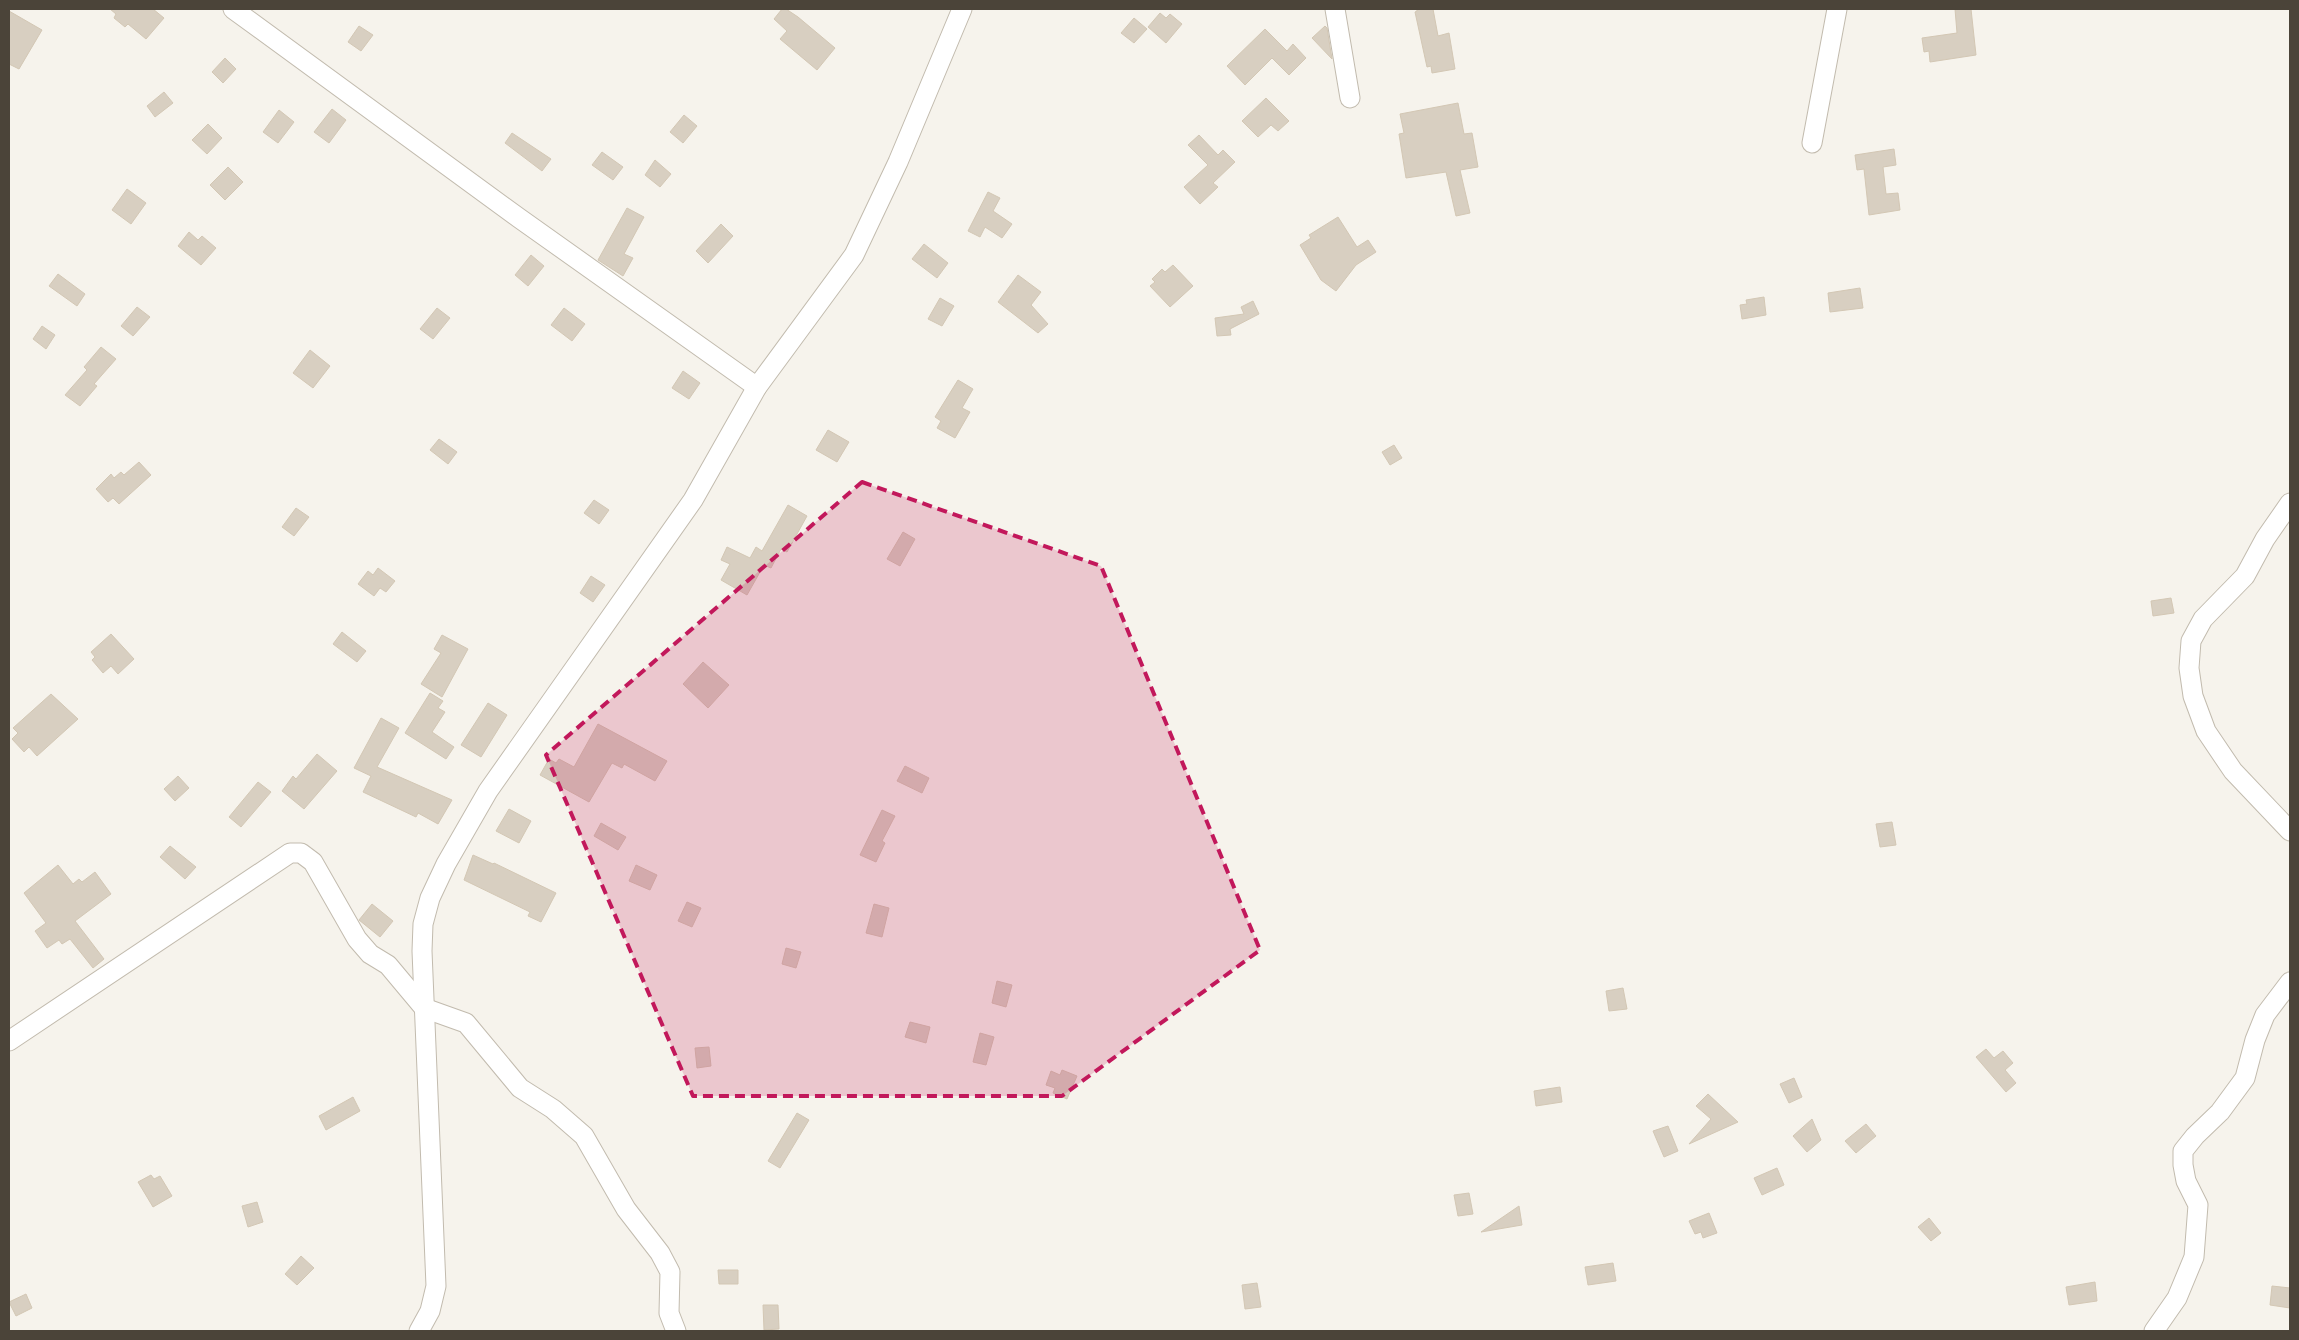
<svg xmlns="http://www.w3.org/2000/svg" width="2299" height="1340" viewBox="0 0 2299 1340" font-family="Mulish,sans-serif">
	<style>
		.building { fill: #d8cfc1; stroke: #d3c7b4 }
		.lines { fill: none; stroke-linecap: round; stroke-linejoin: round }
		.minor-casing { stroke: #c2bbae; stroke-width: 21 }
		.minor { stroke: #fff; stroke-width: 19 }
		.marked { fill: #c2185b; fill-opacity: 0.2; stroke: #c2185b; stroke-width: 4; stroke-dasharray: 10 6; stroke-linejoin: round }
	</style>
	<rect width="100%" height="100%" fill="#f6f3ec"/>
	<!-- building -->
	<g class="building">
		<polygon points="110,9 153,9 164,18 146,39 128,24 125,27 114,18 116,14"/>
		<polygon points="782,9 786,9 798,17 835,48 817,70 780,39 787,31 774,19"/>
		<polygon points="1417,9 1433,9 1438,36 1449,33 1455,69 1432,73 1431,66 1427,67 1415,12 1417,11"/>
		<polygon points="1955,9 1971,9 1976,55 1930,62 1929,51 1924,52 1922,38 1957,33"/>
		<polygon points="9,11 42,30 19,69 9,64"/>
		<polygon points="1160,13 1166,18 1170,14 1182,24 1166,43 1148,27"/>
		<polygon points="1134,18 1147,29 1134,43 1121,33"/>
		<polygon points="359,26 373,35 361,51 348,42"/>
		<polygon points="1325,26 1327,28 1332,59 1312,38"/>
		<polygon points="1265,29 1287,51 1293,44 1306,58 1289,75 1272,58 1245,85 1227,66"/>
		<polygon points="225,58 236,69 223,83 212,72"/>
		<polygon points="164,92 173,103 155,117 147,106"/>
		<polygon points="1266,98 1289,121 1278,131 1271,125 1258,137 1242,121"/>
		<polygon points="1458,103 1464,134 1472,133 1478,167 1460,170 1470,213 1456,216 1446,172 1406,178 1399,134 1404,133 1400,114"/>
		<polygon points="332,109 346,120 329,143 314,132"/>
		<polygon points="279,110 294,122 278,143 263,132"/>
		<polygon points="684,115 697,126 683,143 670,132"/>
		<polygon points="208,124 222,138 207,154 192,140"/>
		<polygon points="512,133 551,159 542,171 505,143"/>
		<polygon points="1199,135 1218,155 1223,150 1235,162 1213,183 1218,187 1200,204 1184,187 1208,165 1188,145"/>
		<polygon points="1894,149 1896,165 1883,167 1886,194 1898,193 1900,210 1869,215 1864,169 1857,170 1855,155"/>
		<polygon points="602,152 623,167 613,180 592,165"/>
		<polygon points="655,160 671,174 660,187 645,175"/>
		<polygon points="228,167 243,182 225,200 210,185"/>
		<polygon points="127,189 146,203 131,224 112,210"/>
		<polygon points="988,192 1000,198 993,211 1012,224 1002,238 985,227 980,237 968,231"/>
		<polygon points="627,208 644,217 624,254 633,258 623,276 598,260"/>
		<polygon points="1338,217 1357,247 1368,240 1376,252 1356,265 1336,291 1321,280 1300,245 1311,238 1309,235"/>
		<polygon points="721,224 733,236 708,263 696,251"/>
		<polygon points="189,232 198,240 202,236 216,248 201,265 178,246"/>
		<polygon points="924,244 948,263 937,278 912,259"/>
		<polygon points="531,255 544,266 528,286 515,275"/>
		<polygon points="1173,265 1193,286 1170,307 1150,286 1155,282 1152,279 1162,269 1165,272"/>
		<polygon points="58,274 85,294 77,306 49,286"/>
		<polygon points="1018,275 1041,292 1031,305 1048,324 1038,333 998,302"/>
		<polygon points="1860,288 1863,308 1830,312 1828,293"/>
		<polygon points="1764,297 1766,315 1742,319 1740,305 1747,304 1746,300"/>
		<polygon points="940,298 954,306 942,326 928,319"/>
		<polygon points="1253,301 1259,314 1230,329 1231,335 1217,336 1215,318 1244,314 1241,307"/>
		<polygon points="137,307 150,317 133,336 121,326"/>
		<polygon points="437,308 450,318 433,339 420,329"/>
		<polygon points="564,308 585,324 572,341 551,325"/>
		<polygon points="42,326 55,335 46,349 33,339"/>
		<polygon points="101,347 116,359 94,384 97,386 80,406 65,395 87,370 84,367"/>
		<polygon points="310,350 330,366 313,388 293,373"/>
		<polygon points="683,371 700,383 689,399 672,388"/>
		<polygon points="958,380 973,389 962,408 970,412 955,438 937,428 941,421 935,417"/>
		<polygon points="828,430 849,442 837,462 816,450"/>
		<polygon points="439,439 457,452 448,464 430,450"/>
		<polygon points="1394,445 1402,458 1390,465 1382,452"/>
		<polygon points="139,462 151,475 119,504 113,498 108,502 96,489 111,474 114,478 121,472 124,475"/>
		<polygon points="594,500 609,510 599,524 584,513"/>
		<polygon points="788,505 807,516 787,552 781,549 771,568 764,565 747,595 721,580 730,564 721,560 727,547 750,558 756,547 762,551"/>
		<polygon points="296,508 309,517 294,536 282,527"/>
		<polygon points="903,532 915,539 900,566 887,559"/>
		<polygon points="378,568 395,581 386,592 380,588 374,596 358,584 368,571 373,575"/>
		<polygon points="591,576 605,585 593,602 580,593"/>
		<polygon points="2171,598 2174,613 2153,616 2151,601"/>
		<polygon points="342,632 366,651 357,662 333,644"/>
		<polygon points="111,634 134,659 118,674 111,666 103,673 92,660 95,657 91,652"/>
		<polygon points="442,635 468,649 442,697 421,684 441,653 434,649"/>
		<polygon points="703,662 729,685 708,708 683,684"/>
		<polygon points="430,693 443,701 438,708 445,712 432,732 454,747 446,759 405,733"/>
		<polygon points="51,694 78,719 37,756 29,747 24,752 12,739 18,733 13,728"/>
		<polygon points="488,703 507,715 481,757 461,745"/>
		<polygon points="381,718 399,728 377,767 452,800 438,824 418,813 416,817 363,792 371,776 354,768"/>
		<polygon points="598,724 667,761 655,781 624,764 622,768 612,763 589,802 540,775 549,759 556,763 559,759 574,767"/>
		<polygon points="317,754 337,771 304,809 282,791 293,776 296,779"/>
		<polygon points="905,766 929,778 922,793 897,781"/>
		<polygon points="178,776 189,788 175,801 164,789"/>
		<polygon points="258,782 271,792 241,827 229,817"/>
		<polygon points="509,809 531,821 519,843 496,831"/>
		<polygon points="882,810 895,816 882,841 885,843 876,862 860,855"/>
		<polygon points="1892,822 1896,845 1880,847 1876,824"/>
		<polygon points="601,823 626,837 618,850 594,836"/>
		<polygon points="170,846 196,867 185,879 160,857"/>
		<polygon points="473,855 493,864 494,863 556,893 541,922 528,916 530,912 464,880"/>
		<polygon points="58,865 73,884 79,879 82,882 95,872 111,894 75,921 104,959 93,968 70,939 62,944 59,940 47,948 35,931 46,923 24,893"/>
		<polygon points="636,865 657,875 650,890 629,881"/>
		<polygon points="687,902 701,908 692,927 678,921"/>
		<polygon points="372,904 393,921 380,937 359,920"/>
		<polygon points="874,904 889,908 882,937 866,933"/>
		<polygon points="786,948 801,952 796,968 782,964"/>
		<polygon points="997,981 1012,985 1006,1007 992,1003"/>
		<polygon points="1623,988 1627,1009 1609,1011 1606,991"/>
		<polygon points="910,1022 930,1027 926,1043 905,1037"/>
		<polygon points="980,1033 994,1037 986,1065 973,1062"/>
		<polygon points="709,1047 711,1066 697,1068 695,1048"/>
		<polygon points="1986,1049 1994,1058 2003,1051 2013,1063 2005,1070 2016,1083 2006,1092 1976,1057"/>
		<polygon points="1062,1070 1077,1076 1067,1099 1053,1093 1055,1088 1046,1085 1051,1071 1060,1075"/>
		<polygon points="1794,1078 1802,1097 1789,1103 1780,1084"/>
		<polygon points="1560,1087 1562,1102 1536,1106 1534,1091"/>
		<polygon points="1708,1094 1738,1122 1689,1144 1711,1119 1696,1106"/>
		<polygon points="353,1097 360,1111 326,1130 319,1116"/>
		<polygon points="797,1113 809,1120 780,1168 768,1161"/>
		<polygon points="1812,1119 1821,1140 1807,1152 1793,1136"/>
		<polygon points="1866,1124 1876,1136 1856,1153 1845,1141"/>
		<polygon points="1668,1126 1678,1151 1664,1157 1653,1131"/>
		<polygon points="1777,1168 1784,1185 1762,1195 1754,1178"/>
		<polygon points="151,1175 154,1179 160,1176 172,1196 153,1207 138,1182"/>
		<polygon points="1469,1193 1473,1214 1458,1216 1454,1195"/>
		<polygon points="257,1202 263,1222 248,1227 242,1206"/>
		<polygon points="1519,1206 1522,1225 1481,1232"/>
		<polygon points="1709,1213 1717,1233 1703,1238 1701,1232 1695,1234 1689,1221"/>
		<polygon points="1929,1218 1941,1233 1931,1241 1918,1227"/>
		<polygon points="301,1256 314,1268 297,1285 285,1274"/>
		<polygon points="1613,1263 1616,1281 1588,1285 1585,1267"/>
		<polygon points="718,1270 738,1270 738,1284 719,1284"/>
		<polygon points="2095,1282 2097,1301 2069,1305 2066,1287"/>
		<polygon points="1257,1283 1261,1307 1245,1309 1242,1285"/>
		<polygon points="2272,1286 2290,1288 2290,1308 2270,1305"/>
		<polygon points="26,1294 32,1308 16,1316 9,1302"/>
		<polygon points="763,1305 778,1305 779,1329 764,1330"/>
	</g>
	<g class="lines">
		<!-- minor casing -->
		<g class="minor-casing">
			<g id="minor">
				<polyline points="233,9 519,218 757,387"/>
				<polyline points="1335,9 1350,98"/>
				<polyline points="1812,143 1837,9"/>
				<polyline points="2290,503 2265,539 2245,576 2203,619 2191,641 2189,668 2193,696 2206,731 2233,771 2290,831"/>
				<polyline points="9,1041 290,853 301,853 313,862 357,939 370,954 388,965 424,1008 466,1023 520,1088 553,1109 584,1136 626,1209 660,1253 670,1272 669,1313 676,1331"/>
				<polyline points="419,1331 430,1311 436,1286 422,951 423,924 430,898 446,864 488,791 693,500 757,387 854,255 898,162 962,9"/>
				<polyline points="2154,1331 2177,1298 2194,1257 2198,1205 2186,1181 2183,1165 2183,1151 2195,1136 2220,1112 2245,1078 2255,1040 2265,1015 2290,982"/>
			</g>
		</g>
		<!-- minor -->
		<use href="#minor" class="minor"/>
	</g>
	<!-- marked area -->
	<path class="marked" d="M862,482L1101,566L1260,950L1062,1096H693L546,755Z"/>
	<!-- border -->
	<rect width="2299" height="1340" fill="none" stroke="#4b4439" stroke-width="20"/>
</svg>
